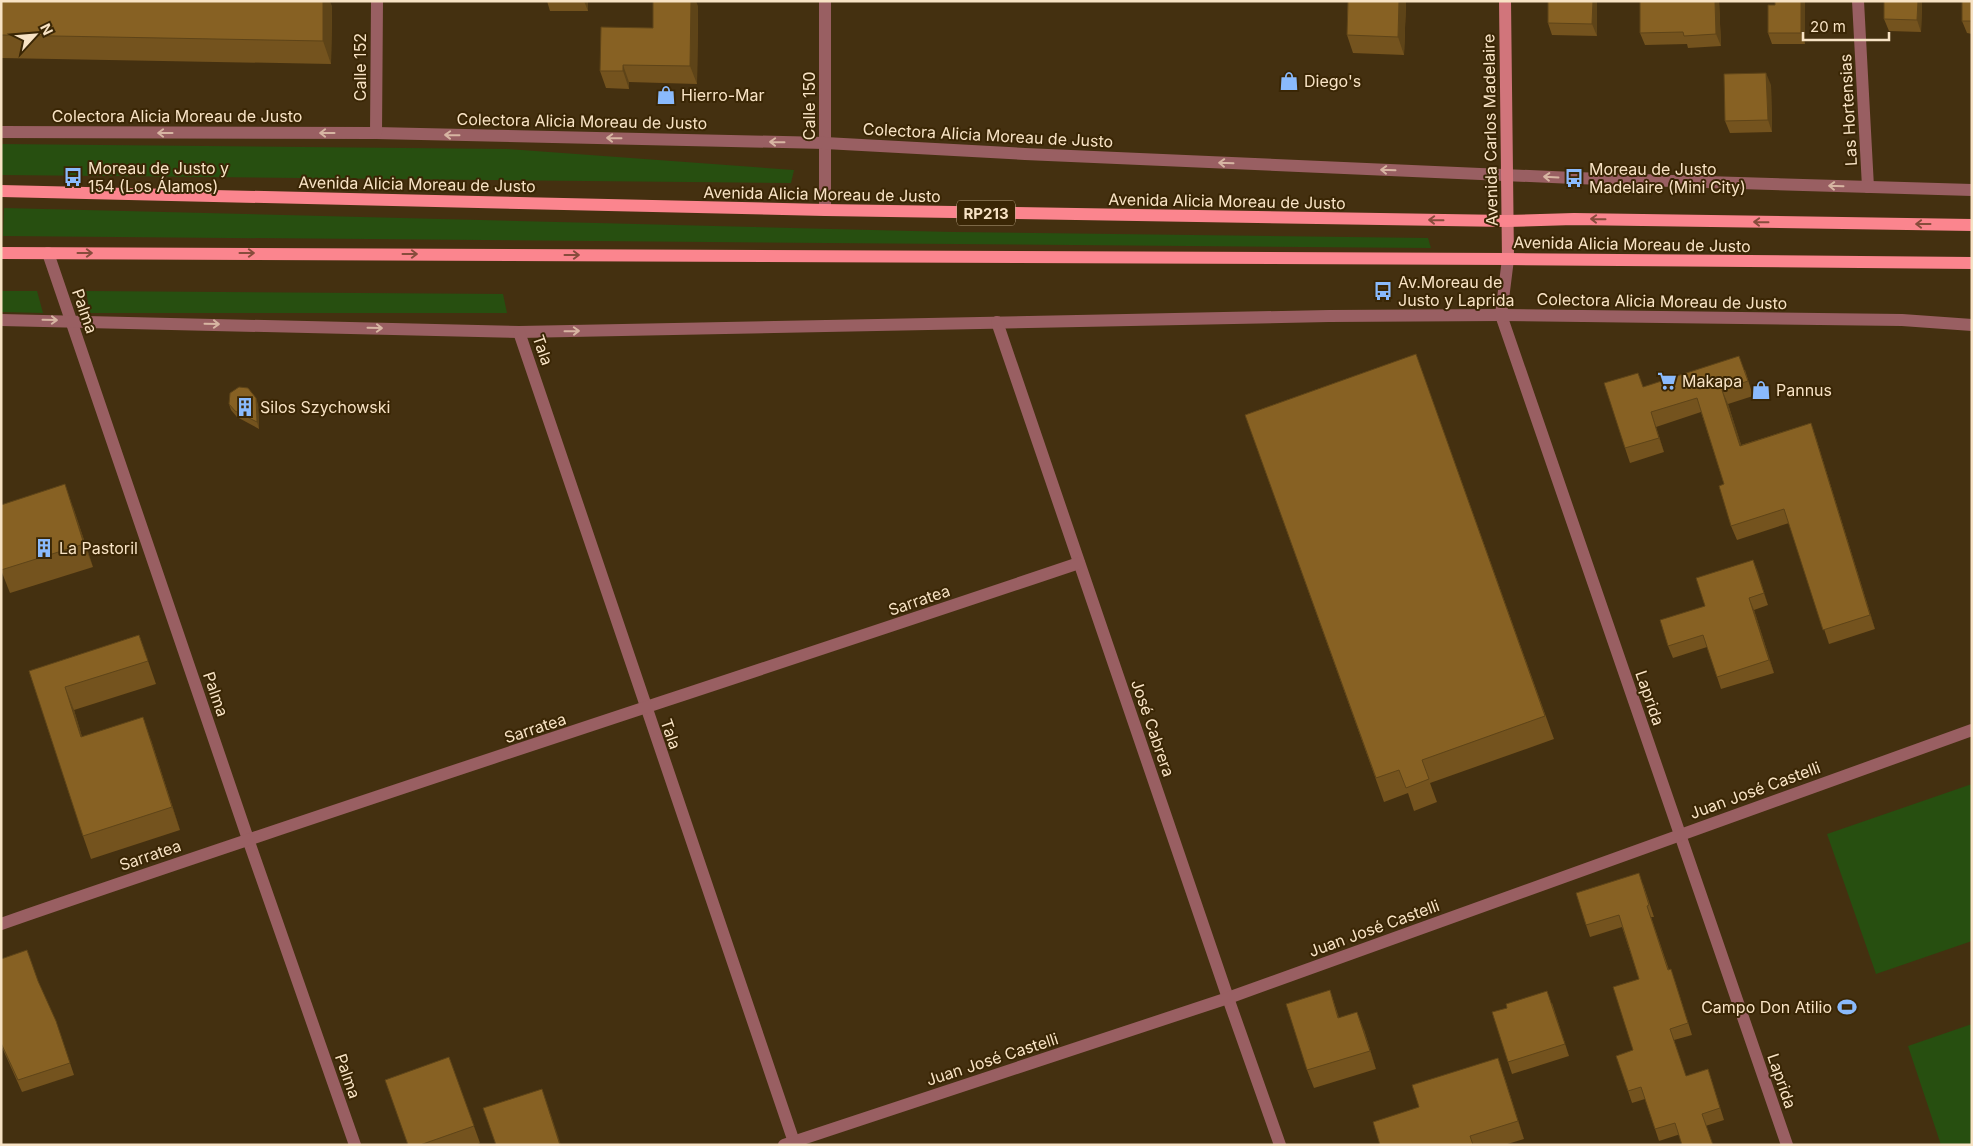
<svg xmlns="http://www.w3.org/2000/svg" width="1973" height="1146" viewBox="0 0 1973 1146" font-family="Inter,sans-serif">
	<style>
		.green { fill: #274f10 }
		.lines { fill: none; stroke-linecap: round; stroke-linejoin: round }
		.street { stroke: #995f62; stroke-width: 12 }
		.secondary { stroke: #d1757b; stroke-width: 12 }
		.primary { stroke: #fb858e; stroke-width: 12 }
		.wall { fill: #74531e }
		.shaded-wall { fill: #5e4418 }
		.building { fill: #876123; stroke: #5e4418 }
		.oneway { stroke: #d7b5a2 }
		.oneway2 { stroke: #874c3c }
		.labels { text-anchor: middle; dominant-baseline: central; stroke-width: 4; stroke-linejoin: round; paint-order: stroke }
		.shield { fill: #3a2605; stroke: #bfaa8b; stroke-width: 1 }
		.shield-label { font-size: 15px; font-weight: bold; fill: #f8e3c5 }
		.street-label { font-size: 16px; fill: #f8e3c5; stroke: #3a2605 }
		.poi-label { font-size: 16px; fill: #f8e3c5; stroke: #3a2605; text-anchor: start }
	</style>
	<rect width="100%" height="100%" fill="#443010"/>
	<!-- green -->
	<g class="green">
		<polygon points="1,144 507,149 794,170 791,183 1,175"/>
		<polygon points="4,208 953,232 1428,238 1431,248 3,236"/>
		<polygon points="1,291 37,291 43,313 1,312"/>
		<polygon points="86,291 503,294 507,313 90,313"/>
		<polygon points="1972,784 1972,941 1876,974 1827,834"/>
		<polygon points="1972,1024 1972,1145 1941,1145 1908,1046"/>
	</g>
	<g class="lines">
		<!-- street -->
		<g class="street">
			<polyline points="825,1 825,210"/>
			<polyline points="1858,1 1868,187"/>
			<polyline points="1,132 376,133 825,143 1025,154 1574,178 1972,190"/>
			<polyline points="376,133 377,1"/>
			<polyline points="48,253 248,839 355,1145"/>
			<polyline points="1508,259 1501,315 1787,1145"/>
			<polyline points="1,320 519,332 1329,316 1501,315 1902,320 1972,325"/>
			<polyline points="997,322 1228,998 1280,1145"/>
			<polyline points="519,332 795,1145"/>
			<path d="M1,924C359,800 720,684 1079,563"/>
			<polyline points="784,1145 1228,998 1972,730"/>
		</g>
		<!-- secondary -->
		<polyline class="secondary" points="1505,1 1508,259"/>
		<!-- primary -->
		<g class="primary">
			<polyline points="1,191 825,210 1507,221 1574,219 1972,225"/>
			<polyline points="1,253 1508,259 1972,263"/>
		</g>
	</g>
	<!-- wall -->
	<g class="wall">
		<polygon points="1,1 332,6 331,64 1,58"/>
		<polygon points="547,1 588,1 588,11 550,11"/>
		<polygon points="1348,1 1406,1 1404,55 1353,53 1347,35"/>
		<polygon points="1548,1 1597,1 1597,36 1552,35 1548,23"/>
		<polygon points="1719,1 1721,46 1688,48 1687,44 1645,45 1640,33"/>
		<polygon points="1775,1 1805,1 1805,44 1772,44 1768,33 1775,5"/>
		<polygon points="1922,1 1921,32 1889,31 1884,19"/>
		<polygon points="1972,1 1972,34 1967,33 1962,21"/>
		<polygon points="698,6 697,84 629,82 629,89 606,88 600,71 653,28"/>
		<polygon points="1771,85 1772,132 1730,133 1725,121"/>
		<polygon points="1416,354 1554,739 1430,783 1437,802 1414,811 1408,793 1384,802 1245,415"/>
		<polygon points="1745,370 1753,396 1728,404 1741,445 1811,423 1816,438 1875,629 1829,644 1789,523 1737,540 1731,526 1724,484 1701,412 1656,427 1664,452 1630,463 1625,448 1638,373 1643,387"/>
		<polygon points="229,404 258,404 259,429 237,417 231,410"/>
		<polygon points="73,507 93,567 10,593 1,570"/>
		<polygon points="1753,560 1768,605 1754,610 1774,673 1721,689 1707,647 1673,658 1668,646"/>
		<polygon points="139,635 156,684 74,710 82,737 151,740 180,830 91,859 83,836 29,671"/>
		<polygon points="1643,884 1654,917 1651,917 1669,970 1675,981 1692,1035 1674,1040 1686,1076 1708,1069 1724,1120 1659,1141 1645,1099 1632,1103 1628,1091 1633,1050 1639,979 1622,927 1590,937 1586,925"/>
		<polygon points="1,959 38,983 60,1033 74,1075 22,1092 1,1045"/>
		<polygon points="1330,990 1339,1018 1364,1030 1376,1069 1314,1088 1307,1070"/>
		<polygon points="1552,1003 1569,1056 1512,1074 1508,1062"/>
		<polygon points="449,1057 480,1143 476,1145 408,1145"/>
		<polygon points="1504,1076 1524,1139 1504,1145 1380,1145 1419,1107"/>
	</g>
	<!-- shaded-wall -->
	<g class="shaded-wall">
		<polygon points="323,1 330,1 332,6 331,64 323,41"/>
		<polygon points="584,1 588,1 588,11"/>
		<polygon points="691,1 696,1 698,6 697,84 690,66"/>
		<polygon points="1399,1 1406,1 1404,55 1398,37"/>
		<polygon points="1593,1 1597,1 1597,36 1592,24"/>
		<polygon points="1715,1 1719,1 1721,46 1716,34"/>
		<polygon points="1801,1 1805,1 1805,44 1801,33"/>
		<polygon points="1918,1 1922,1 1921,32 1917,20"/>
		<polygon points="623,65 629,82 629,89 623,71"/>
		<polygon points="1766,73 1771,85 1772,132 1768,120"/>
		<polygon points="1722,390 1728,404 1746,460 1740,446"/>
		<polygon points="256,398 258,404 259,429 257,422"/>
		<polygon points="1651,412 1656,427 1664,452 1659,438"/>
		<polygon points="1811,423 1816,438 1875,629 1870,615"/>
		<polygon points="65,484 73,507 93,567 84,544"/>
		<polygon points="1753,560 1758,572 1768,605"/>
		<polygon points="1749,598 1754,610 1774,673 1769,660"/>
		<polygon points="65,687 74,710 89,760 81,737"/>
		<polygon points="143,717 151,740 180,830 172,807"/>
		<polygon points="1357,1012 1364,1030 1376,1069"/>
		<polygon points="1498,1058 1504,1076 1524,1139 1518,1121"/>
		<polygon points="542,1089 548,1106 561,1145 560,1145"/>
	</g>
	<!-- building -->
	<g class="building">
		<polygon points="1,1 323,1 323,41 1,35"/>
		<polygon points="653,1 691,1 690,66 623,65 623,71 600,71 601,27 653,28"/>
		<polygon points="1348,1 1399,1 1398,37 1347,35"/>
		<polygon points="1548,1 1593,1 1592,24 1548,23"/>
		<polygon points="1640,1 1715,1 1716,34 1684,36 1683,32 1640,33"/>
		<polygon points="1775,1 1801,1 1801,33 1768,33 1768,5 1775,5"/>
		<polygon points="1884,1 1918,1 1917,20 1884,19"/>
		<rect x="1962" y="1" width="10" height="20"/>
		<polygon points="1766,73 1768,120 1725,121 1724,74"/>
		<polygon points="1416,354 1545,716 1422,760 1429,779 1406,788 1399,770 1376,778 1245,415"/>
		<polygon points="1739,356 1748,381 1722,390 1740,446 1811,423 1870,615 1823,630 1784,509 1731,526 1719,486 1724,484 1697,398 1651,412 1659,438 1625,448 1604,383 1638,373 1643,387"/>
		<polygon points="239,387 248,388 256,398 257,422 235,411 229,404 230,393"/>
		<polygon points="65,484 84,544 1,570 1,505"/>
		<polygon points="1753,560 1764,593 1749,598 1769,660 1717,677 1703,635 1668,646 1660,620 1705,606 1696,578"/>
		<polygon points="139,635 148,661 65,687 81,737 143,717 172,807 83,836 29,671"/>
		<polygon points="1639,873 1649,905 1647,906 1668,970 1671,969 1688,1023 1670,1029 1686,1076 1708,1069 1720,1108 1702,1114 1713,1145 1682,1145 1675,1123 1655,1129 1641,1087 1628,1091 1616,1056 1633,1050 1613,987 1639,979 1619,915 1586,925 1576,893"/>
		<polygon points="27,950 38,981 56,1021 70,1063 18,1080 1,1043 1,959"/>
		<polygon points="1330,990 1338,1018 1357,1012 1370,1051 1307,1070 1286,1004"/>
		<polygon points="1547,991 1565,1044 1508,1062 1492,1012 1507,1008 1506,1004"/>
		<polygon points="449,1057 474,1126 420,1145 408,1145 385,1080"/>
		<polygon points="1498,1058 1518,1121 1470,1136 1473,1145 1380,1145 1373,1122 1419,1107 1412,1085"/>
		<polygon points="542,1089 560,1145 496,1145 483,1108"/>
	</g>
	<!-- one-way arrows -->
	<defs><path id="oneway-shaft" d="M-6 0H5M1.5-3L5.5 0L1.5 3" fill="none" stroke-width="1.6" stroke-linecap="round" stroke-linejoin="round" transform="scale(1.25)"/></defs>
	<g class="oneway">
		<use href="#oneway-shaft" transform="translate(165 133) rotate(-180)"/>
		<use href="#oneway-shaft" transform="translate(327 133) rotate(-180)"/>
		<use href="#oneway-shaft" transform="translate(452 135) rotate(-179)"/>
		<use href="#oneway-shaft" transform="translate(614 138) rotate(-179)"/>
		<use href="#oneway-shaft" transform="translate(777 142) rotate(-179)"/>
		<use href="#oneway-shaft" transform="translate(1226 163) rotate(-178)"/>
		<use href="#oneway-shaft" transform="translate(1388 170) rotate(-178)"/>
		<use href="#oneway-shaft" transform="translate(1551 177) rotate(-177)"/>
		<use href="#oneway-shaft" transform="translate(1836 186) rotate(-178)"/>
		<use href="#oneway-shaft" transform="translate(50 320) rotate(1)"/>
		<use href="#oneway-shaft" transform="translate(212 324) rotate(1)"/>
		<use href="#oneway-shaft" transform="translate(375 328) rotate(1)"/>
		<use href="#oneway-shaft" transform="translate(572 331) rotate(-1)"/>
	</g>
	<g class="oneway2">
		<use href="#oneway-shaft" transform="translate(1598 219) rotate(-179)"/>
		<use href="#oneway-shaft" transform="translate(1436 220) rotate(-179)"/>
		<use href="#oneway-shaft" transform="translate(1761 222) rotate(-179)"/>
		<use href="#oneway-shaft" transform="translate(1923 224) rotate(-180)"/>
		<use href="#oneway-shaft" transform="translate(85 253)"/>
		<use href="#oneway-shaft" transform="translate(247 253)"/>
		<use href="#oneway-shaft" transform="translate(410 254)"/>
		<use href="#oneway-shaft" transform="translate(572 255)"/>
	</g>
	<!-- icons -->
	<defs>
		<g id="shop-bare" transform="scale(1.5)"><path d="M-5-2.5h2.3a2.7 3.5 0 0 1 5.4 0H5L5.5 6h-11ZM-1.5-2.5h3a1.5 2.3 0 0 0-3 0Z" fill="#8abafc" stroke="#3a2605" stroke-width="2.5" paint-order="stroke"/></g>
		<g id="bus-bare" transform="scale(1.5)"><path d="M-5-6H5V4H4V6H2V4H-2V6H-4V4H-5ZM-3.5-4V0h7V-4ZM-3.5 1.2v1.5H-2V1.2ZM2 1.2v1.5H3.5V1.2Z" fill="#8abafc" stroke="#3a2605" stroke-width="2.5" paint-order="stroke"/></g>
		<g id="supermarket-bare" transform="scale(1.5)"><path d="M-6-5.5h2.5l.6 2H6L4.5 2H-2.5L-4.4-4H-6ZM-1.5 3.2a1.3 1.3 0 1 0 .1 0ZM3 3.2a1.3 1.3 0 1 0 .1 0Z" fill="#8abafc" stroke="#3a2605" stroke-width="2.5" paint-order="stroke"/></g>
		<g id="building-bare" transform="scale(1.5)"><path d="M-4-6H4V6H1V3H-1V6H-4ZM-2.5-4.3h1.7v1.8h-1.7ZM.8-4.3h1.7v1.8H.8ZM-2.5-1h1.7V.8h-1.7ZM.8-1h1.7V.8H.8Z" fill="#8abafc" stroke="#3a2605" stroke-width="2.5" paint-order="stroke"/></g>
		<g id="stadium-bare" transform="scale(1.5)"><path d="M0-5a6.5 5 0 1 0 0 10a6.5 5 0 1 0 0-10ZM-3.5-1.8h7v3.6h-7Z" fill="#8abafc" stroke="#3a2605" stroke-width="2.5" paint-order="stroke"/></g>
	</defs>
	<g fill-rule="evenodd">
		<use href="#shop-bare" x="1289" y="81"/>
		<use href="#shop-bare" x="666" y="95"/>
		<use href="#bus-bare" x="73" y="177"/>
		<use href="#bus-bare" x="1574" y="178"/>
		<use href="#bus-bare" x="1383" y="291"/>
		<use href="#supermarket-bare" x="1667" y="381"/>
		<use href="#shop-bare" x="1761" y="390"/>
		<use href="#building-bare" x="245" y="407"/>
		<use href="#building-bare" x="44" y="548"/>
		<use href="#stadium-bare" x="1847" y="1007"/>
	</g>
	<g class="labels">
		<!-- shield labels -->
		<rect class="shield" x="957" y="200.5" width="58" height="25" rx="4"/>
		<g class="shield-label">
			<text x="986" y="213">RP213</text>
		</g>
		<!-- street labels -->
		<g class="street-label">
			<text transform="translate(360 67) rotate(-90)">Calle 152</text>
			<text transform="translate(809 106) rotate(-90)">Calle 150</text>
			<text transform="translate(1848 110) rotate(-93)">Las Hortensias</text>
			<text x="177" y="116">Colectora Alicia Moreau de Justo</text>
			<text transform="translate(582 121) rotate(1)">Colectora Alicia Moreau de Justo</text>
			<text transform="translate(1490 130) rotate(-91)">Avenida Carlos Madelaire</text>
			<text transform="translate(988 135) rotate(3)">Colectora Alicia Moreau de Justo</text>
			<text transform="translate(417 184) rotate(1)">Avenida Alicia Moreau de Justo</text>
			<text transform="translate(822 194) rotate(1)">Avenida Alicia Moreau de Justo</text>
			<text transform="translate(1227 201) rotate(1)">Avenida Alicia Moreau de Justo</text>
			<text transform="translate(1632 244) rotate(1)">Avenida Alicia Moreau de Justo</text>
			<text transform="translate(1662 301) rotate(1)">Colectora Alicia Moreau de Justo</text>
			<text transform="translate(85 311) rotate(71)">Palma</text>
			<text transform="translate(543 350) rotate(71)">Tala</text>
			<text transform="translate(919 600) rotate(-19)">Sarratea</text>
			<text transform="translate(216 694) rotate(71)">Palma</text>
			<text transform="translate(1650 698) rotate(71)">Laprida</text>
			<text transform="translate(535 728) rotate(-18)">Sarratea</text>
			<text transform="translate(1153 728) rotate(71)">José Cabrera</text>
			<text transform="translate(671 734) rotate(71)">Tala</text>
			<text transform="translate(1755 790) rotate(-20)">Juan José Castelli</text>
			<text transform="translate(150 855) rotate(-19)">Sarratea</text>
			<text transform="translate(1374 928) rotate(-20)">Juan José Castelli</text>
			<text transform="translate(992 1059) rotate(-18)">Juan José Castelli</text>
			<text transform="translate(348 1076) rotate(71)">Palma</text>
			<text transform="translate(1782 1081) rotate(71)">Laprida</text>
		</g>
		<!-- poi labels -->
		<g class="poi-label">
			<text x="1304" y="81">Diego's</text>
			<text x="681" y="95">Hierro-Mar</text>
			<text x="88" y="168">Moreau de Justo y<tspan x="88" dy="18">154 (Los Álamos)</tspan></text>
			<text x="1589" y="169">Moreau de Justo<tspan x="1589" dy="18">Madelaire (Mini City)</tspan></text>
			<text x="1398" y="282">Av.Moreau de<tspan x="1398" dy="18">Justo y Laprida</tspan></text>
			<text x="1682" y="381">Makapa</text>
			<text x="1776" y="390">Pannus</text>
			<text x="260" y="407">Silos Szychowski</text>
			<text x="59" y="548">La Pastoril</text>
			<text x="1832" y="1007" text-anchor="end">Campo Don Atilio</text>
		</g>
	</g>
	<!-- border -->
	<rect width="1973" height="1146" fill="none" stroke="#f8e3c5" stroke-width="5"/>
	<!-- north arrow -->
	<g transform="translate(35 35) rotate(64)" stroke="#3a2605" stroke-width="4" paint-order="stroke">
	<path d="M0-4L9 19L0 12L-9 19Z" fill="#f8e3c5"/>
	<text y="-8" font-size="14" font-weight="bold" text-anchor="middle" fill="#f8e3c5">N</text>
	</g>
	<!-- scale -->
	<path d="M1803 32v8h86v-8" fill="none" stroke="#f8e3c5" stroke-width="2.5"/>
	<text x="1810" y="32" font-size="15" fill="#f8e3c5" stroke="#3a2605" stroke-width="4" paint-order="stroke">20 m</text>
</svg>
